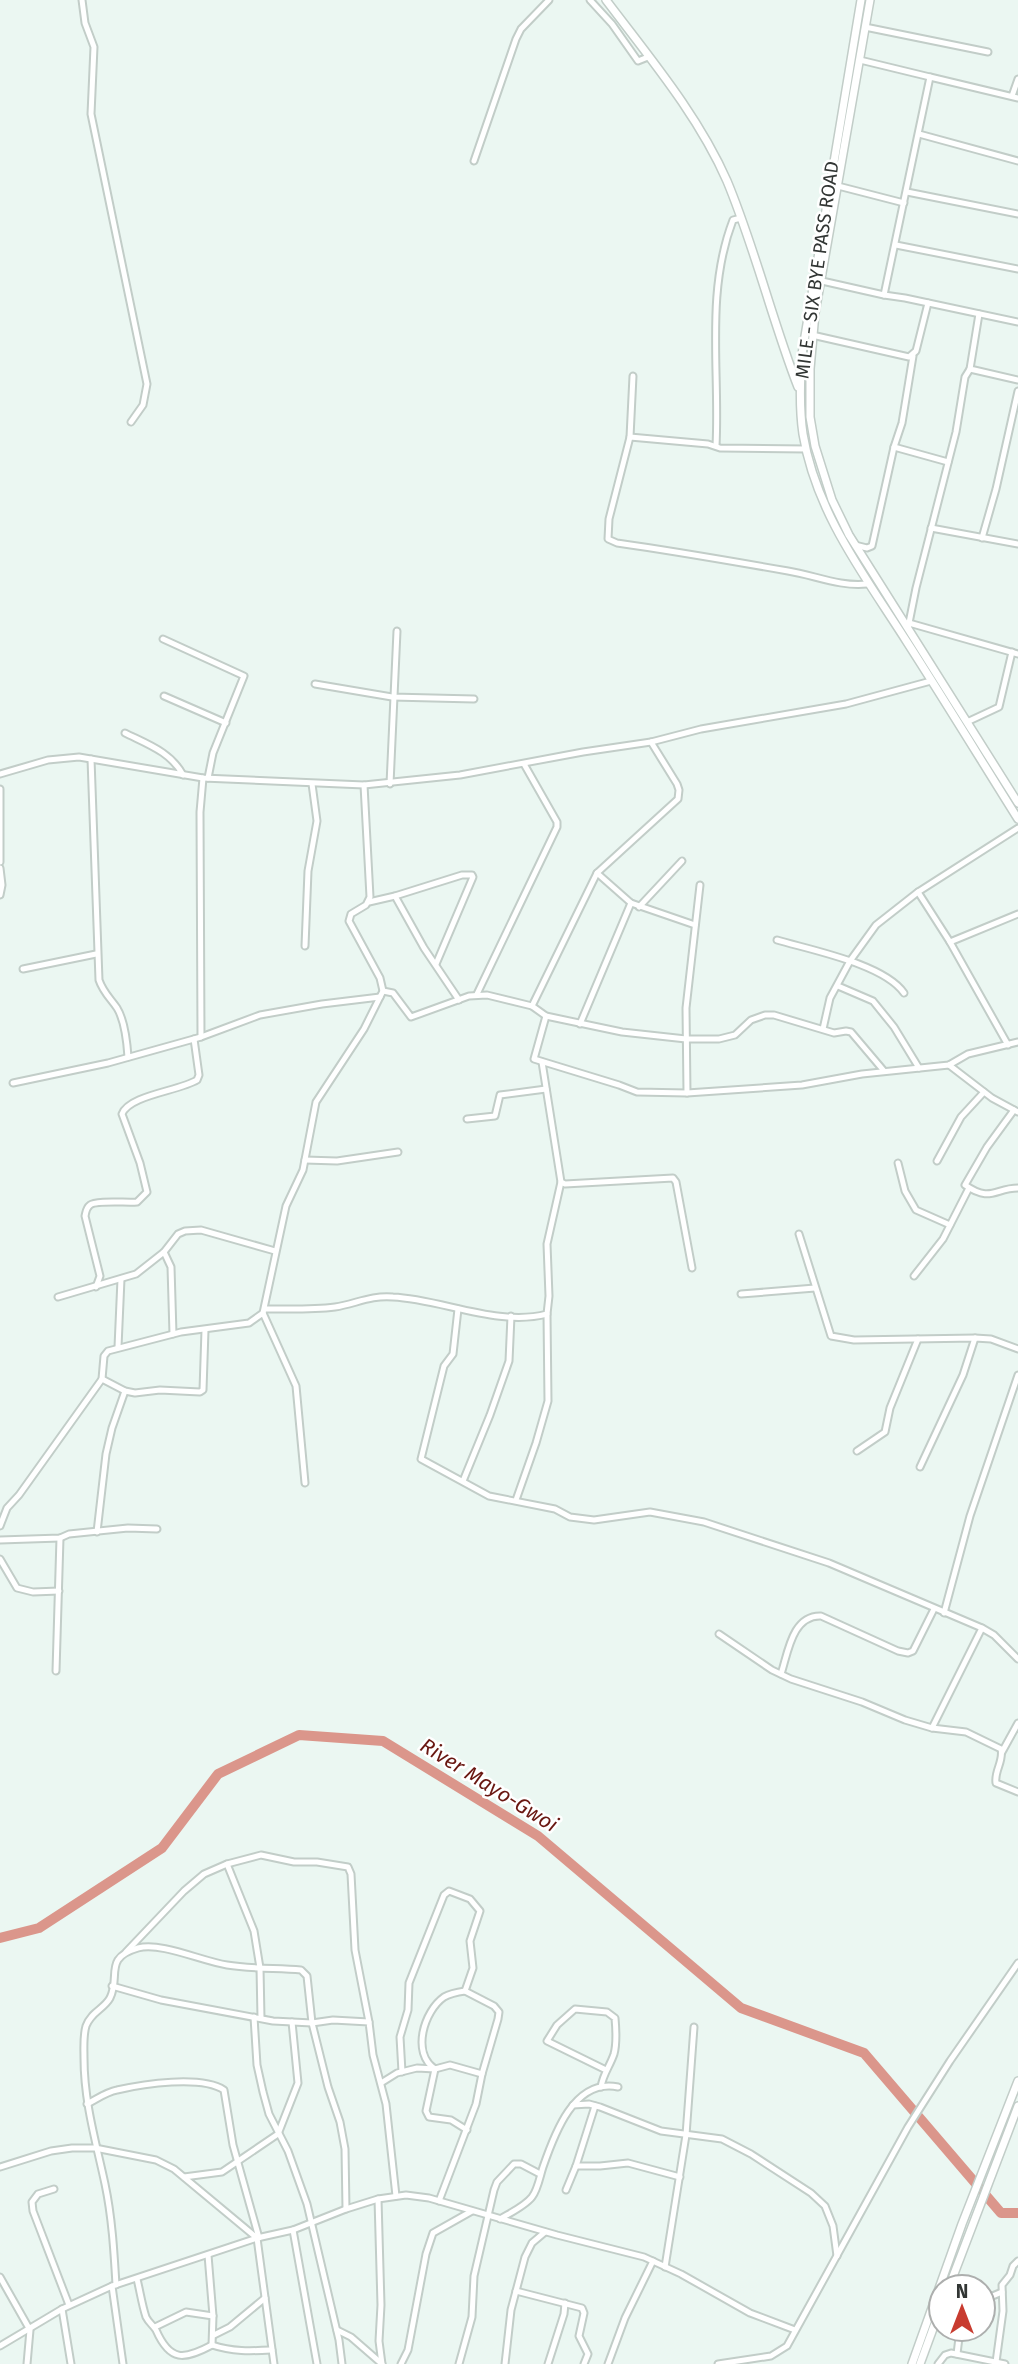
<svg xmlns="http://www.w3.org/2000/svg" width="1018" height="2364" viewBox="0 0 1018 2364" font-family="'Fira Sans',sans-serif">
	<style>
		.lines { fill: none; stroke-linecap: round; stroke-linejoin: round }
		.river { stroke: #db968b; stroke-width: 10 }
		.minor-casing { stroke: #c2cdc8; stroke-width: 9 }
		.tertiary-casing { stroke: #c2cdc8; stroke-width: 10 }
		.minor { stroke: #fff; stroke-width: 5 }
		.tertiary { stroke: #fff; stroke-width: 7 }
		.labels { text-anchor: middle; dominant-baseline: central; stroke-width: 5; stroke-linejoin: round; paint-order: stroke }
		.street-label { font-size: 19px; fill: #323634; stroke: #fff }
		.water-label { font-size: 21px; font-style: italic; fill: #691711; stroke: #fff }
	</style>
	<rect width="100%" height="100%" fill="#ebf7f2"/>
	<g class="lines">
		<!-- river -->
		<polyline class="river" points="0,1938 39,1928 162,1848 218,1774 299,1735 383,1741 538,1836 741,2008 864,2053 1001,2213 1018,2213"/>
		<!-- minor casing -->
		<g class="minor-casing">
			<g id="minor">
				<polyline points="82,0 85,23 94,47 91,114 147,384 143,405 131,422"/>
				<polyline points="590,0 612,24 638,61 648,57"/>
				<polyline points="865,27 988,52"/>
				<polyline points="930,77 1018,98"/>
				<polyline points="1012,96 1018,79"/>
				<polyline points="919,134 1018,161"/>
				<polyline points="474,161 516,39 521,29 549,0"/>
				<polyline points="838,186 904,203"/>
				<polyline points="907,192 1018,214"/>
				<polyline points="896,245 1018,269"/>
				<polyline points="822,281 884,295 930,77 860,60"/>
				<polyline points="884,295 905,298 1018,322"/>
				<polyline points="979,314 970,369 1018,380"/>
				<polyline points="812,335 909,357 916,351 928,303"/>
				<path d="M633,376L630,437L609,519L608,539L617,543C674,551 731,561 788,571C814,575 840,587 867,584"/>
				<polyline points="630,437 708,444 720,448 806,449"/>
				<path d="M716,446C720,371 705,293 733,220L741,218"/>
				<polyline points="894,447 948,462"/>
				<polyline points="931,528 1018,544"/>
				<polyline points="982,538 996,489 1018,391"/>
				<polyline points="855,545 867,548 872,546 894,447 902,423 913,356"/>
				<polyline points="909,623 1018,654"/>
				<polyline points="908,628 916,588 956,432 965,377 970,369"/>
				<polyline points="163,639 244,676 213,753 208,778"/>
				<polyline points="315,684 392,697 474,699"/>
				<polyline points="164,696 226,723"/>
				<polyline points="967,722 999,707 1012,652"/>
				<path d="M125,733C147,744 171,752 183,775"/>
				<path d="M91,759L99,980C103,992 110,998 117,1008C125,1021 127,1042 128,1057"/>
				<polyline points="0,774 48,760 79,757 203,778 364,785 460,775 583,752 651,742 701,729 846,704 931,681"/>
				<polyline points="390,784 397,631"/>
				<polyline points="0,789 0,862"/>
				<polyline points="0,868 2,885 0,895"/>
				<polyline points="597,873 631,903 695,925"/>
				<polyline points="395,896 424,948 459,1000"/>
				<polyline points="369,902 395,896 462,875 472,875 473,877 436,964"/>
				<polyline points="639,907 682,861"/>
				<path d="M777,940C811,950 884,964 904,993"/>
				<polyline points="950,942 1018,914"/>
				<polyline points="305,946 308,871 317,821 312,784"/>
				<polyline points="23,969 96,954"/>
				<polyline points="838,986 873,1001 894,1027 919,1068"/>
				<polyline points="383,991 393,993 411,1017 469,996 487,995 532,1006 546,1016 622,1032 686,1039 719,1039 735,1035 751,1020 765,1015 774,1015 834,1033 846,1031 851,1032 884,1071"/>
				<polyline points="477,994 557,827 557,822 524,764"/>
				<polyline points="532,1006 597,873 678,799 679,790 677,784 651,742"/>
				<polyline points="546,1016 534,1059 619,1085 637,1092 687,1093 802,1085 862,1074 949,1065 968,1054 1018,1042"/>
				<polyline points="580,1024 631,903"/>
				<polyline points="823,1029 830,998 850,961 876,925 918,892"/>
				<polyline points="201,1037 200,812 203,778"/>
				<polyline points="1008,1045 950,942 918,892 1018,828"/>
				<polyline points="542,1062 561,1182 565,1184 673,1178 676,1182 692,1268"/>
				<polyline points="949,1065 992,1098 1018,1112"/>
				<polyline points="13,1083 108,1063 201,1037 260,1015 322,1004 380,997"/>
				<polyline points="687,1093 686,1008 700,885"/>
				<path d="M1014,1110L987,1147L965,1185C991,1203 995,1188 1018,1188"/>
				<polyline points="467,1119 495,1116 500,1095 546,1089"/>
				<polyline points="305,1160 337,1161 398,1152"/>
				<polyline points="937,1161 961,1117 984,1092"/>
				<polyline points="898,1163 905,1191 916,1210 950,1225"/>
				<polyline points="799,1234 831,1336 854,1340 975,1338 991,1339 1018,1349"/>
				<polyline points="164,1252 171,1267 173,1334"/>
				<polyline points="914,1276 943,1239 969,1188"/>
				<path d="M96,1287L100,1276L85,1216C86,1212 86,1208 90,1205C96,1200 128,1203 137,1202L147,1192L140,1163L122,1114C129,1095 179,1091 197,1080L199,1075L194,1039"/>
				<polyline points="741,1294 815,1288"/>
				<polyline points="58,1297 136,1274 164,1252 178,1234 185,1231 201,1230 275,1251"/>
				<path d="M265,1309C288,1309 312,1310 335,1307C355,1304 371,1295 393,1297C441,1299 498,1327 547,1314L549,1296L547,1244L561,1182"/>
				<polyline points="458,1309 453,1354 444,1366 421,1459 489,1496 555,1509 570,1517 594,1520 650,1512 704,1522 829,1563 982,1628 994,1635 1018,1659"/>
				<polyline points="263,1313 296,1386 305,1483"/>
				<polyline points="118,1347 121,1279"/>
				<polyline points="102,1379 125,1391 135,1393 160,1390 200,1392 203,1390 205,1330"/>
				<polyline points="857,1451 885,1432 890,1408 918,1339"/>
				<polyline points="920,1467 963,1375 975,1338"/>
				<polyline points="463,1481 490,1415 509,1361 511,1316"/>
				<polyline points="516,1500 536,1443 548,1401 547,1314"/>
				<polyline points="0,1526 7,1508 19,1495 102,1379 104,1356 108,1351 181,1332 249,1323 263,1313 286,1206 303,1170 316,1102 364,1029 383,991 380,978 349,921 351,914 366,905 370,897 364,785"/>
				<polyline points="97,1532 106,1454 112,1428 125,1391"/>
				<polyline points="0,1540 60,1538 69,1534 128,1528 157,1529"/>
				<polyline points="0,1559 17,1588 33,1592 59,1591"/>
				<polyline points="944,1613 970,1516 1018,1375"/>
				<path d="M719,1634L772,1670L791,1679L862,1702L905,1720L932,1728L966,1732L1001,1749C1004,1761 994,1771 996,1783L1018,1792"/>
				<polyline points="56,1671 60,1538"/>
				<path d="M781,1674C788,1653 792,1615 821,1616L898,1651L908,1653L913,1651L934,1609"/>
				<polyline points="932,1728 982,1628"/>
				<polyline points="1002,1752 1018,1723"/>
				<polyline points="227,1864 254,1931 260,1968 261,2018"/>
				<polyline points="126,1952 184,1891 204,1874 227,1864 261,1855 294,1862 317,1862 348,1867 351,1874 355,1950 369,2022"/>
				<polyline points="112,1986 161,2000 273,2021 312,2023 333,2020 369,2022 373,2055 386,2104 396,2196"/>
				<polyline points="254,2017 257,2065 263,2092 269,2114 288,2151 307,2204 339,2340 342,2364"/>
				<path d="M435,2069C411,2053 424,2011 444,1997C451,1993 458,1992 465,1991L494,2006L499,2012L498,2019L482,2074L476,2104L439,2201"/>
				<polyline points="435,2069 426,2111 429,2117 451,2120 467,2130"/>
				<polyline points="402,2072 400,2037 408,2010 409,1983 444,1895 449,1891 470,1899 480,1911 470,1941 473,1968 465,1991"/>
				<polyline points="381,2083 397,2073 417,2068 435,2069 450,2065 482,2074"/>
				<path d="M601,2087C603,2074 610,2066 614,2054C617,2043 616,2029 615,2018L607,2012L575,2009L557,2025L547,2041L606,2070"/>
				<path d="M87,2104C97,2099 106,2092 117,2090C143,2084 201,2075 224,2090L233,2145L259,2238"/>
				<polyline points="573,2105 589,2104 600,2107 661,2131 722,2139 751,2154 811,2193 825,2206 833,2226 837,2256"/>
				<polyline points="576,2166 600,2166 628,2163 680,2177"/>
				<polyline points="0,2167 51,2151 72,2148 95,2148 156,2160 174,2169 257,2238 274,2364"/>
				<polyline points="184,2177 222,2172 278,2134 298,2083 292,2022"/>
				<polyline points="54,2189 38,2194 32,2202 33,2211 69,2305"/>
				<polyline points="566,2190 576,2166 595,2106"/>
				<polyline points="378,2199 381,2305 379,2341 382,2364"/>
				<path d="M500,2219C510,2213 525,2206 532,2197C538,2189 540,2176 543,2167C554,2135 574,2078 618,2087"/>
				<polyline points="293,2230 317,2364"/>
				<polyline points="208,2255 213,2316 212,2345"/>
				<polyline points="665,2267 686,2135 694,2027"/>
				<polyline points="0,2277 30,2330 27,2364"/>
				<path d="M137,2279C140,2291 142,2305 146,2317C149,2323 153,2325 156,2330C170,2362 184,2360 212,2345"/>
				<path d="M116,2285C114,2251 112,2217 105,2184C96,2142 84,2102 84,2058C84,2048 83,2036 86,2026C91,2012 104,2009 110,1998C121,1976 103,1958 138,1948C162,1942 201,1961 227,1965C251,1969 276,1968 301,1970L307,1976L312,2023L328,2087L340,2122L345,2149L346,2209"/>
				<polyline points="112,2286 123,2364"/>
				<polyline points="516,2291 582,2308 584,2313 579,2336 588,2354 584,2364"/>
				<polyline points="983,2300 1002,2292"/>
				<polyline points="62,2309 71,2364"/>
				<polyline points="155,2327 186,2312 213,2316"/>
				<polyline points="337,2330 351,2337 382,2364"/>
				<polyline points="214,2335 230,2327 265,2298"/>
				<path d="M212,2345C233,2352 251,2351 272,2350"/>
				<polyline points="0,2346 62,2309 112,2286 257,2238 293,2230 346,2209 378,2199 406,2195 429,2198 557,2235 644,2257 681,2274 750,2313 795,2330"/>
				<polyline points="957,2354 960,2329"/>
				<polyline points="996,2362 1003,2311 1002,2285 1010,2275 1013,2266 1018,2261"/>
				<polyline points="401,2364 408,2350 426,2254 433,2233 472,2211"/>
				<polyline points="459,2364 472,2317 474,2276 494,2190 497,2182 514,2164 521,2164 540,2174"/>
				<polyline points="505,2364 511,2310 525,2257 532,2243 545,2232"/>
				<polyline points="548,2364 564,2314 565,2303"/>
				<polyline points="608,2364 625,2318 653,2261"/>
				<polyline points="718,2364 771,2356 787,2346 908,2127 950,2061 1018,1963"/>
				<polyline points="938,2364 945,2355 951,2353 1005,2364"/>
			</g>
		</g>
		<!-- tertiary casing -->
		<g class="tertiary-casing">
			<g id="tertiary">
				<path d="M606,0C649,57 698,115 727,181C755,248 772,320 798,387"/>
				<path d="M861,0L802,354C800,381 799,407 803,434C816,513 865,576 907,642C945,701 981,760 1018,819"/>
				<polyline points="870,0 815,313 810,369 810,417 815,446 832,500 849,535 1018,803"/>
				<polyline points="949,2287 1018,2106"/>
				<polyline points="912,2364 962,2224 1018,2081"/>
				<polyline points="920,2364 941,2307"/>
			</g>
		</g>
		<!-- minor -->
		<use href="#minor" class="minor"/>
		<!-- tertiary -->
		<use href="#tertiary" class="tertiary"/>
	</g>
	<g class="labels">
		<!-- street labels -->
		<g class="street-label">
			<text transform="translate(817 270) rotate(-82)">MILE - SIX BYE PASS ROAD</text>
		</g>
		<!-- water labels -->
		<g class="water-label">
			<text transform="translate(489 1785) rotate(32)">River Mayo-Gwoi</text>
		</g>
	</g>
	<!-- north arrow -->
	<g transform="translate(962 2308)"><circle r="33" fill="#ffffff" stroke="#adafae" stroke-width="2"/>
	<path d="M0-5L12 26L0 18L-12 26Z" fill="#c83b2f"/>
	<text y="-10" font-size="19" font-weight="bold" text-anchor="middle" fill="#323634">N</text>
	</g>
</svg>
